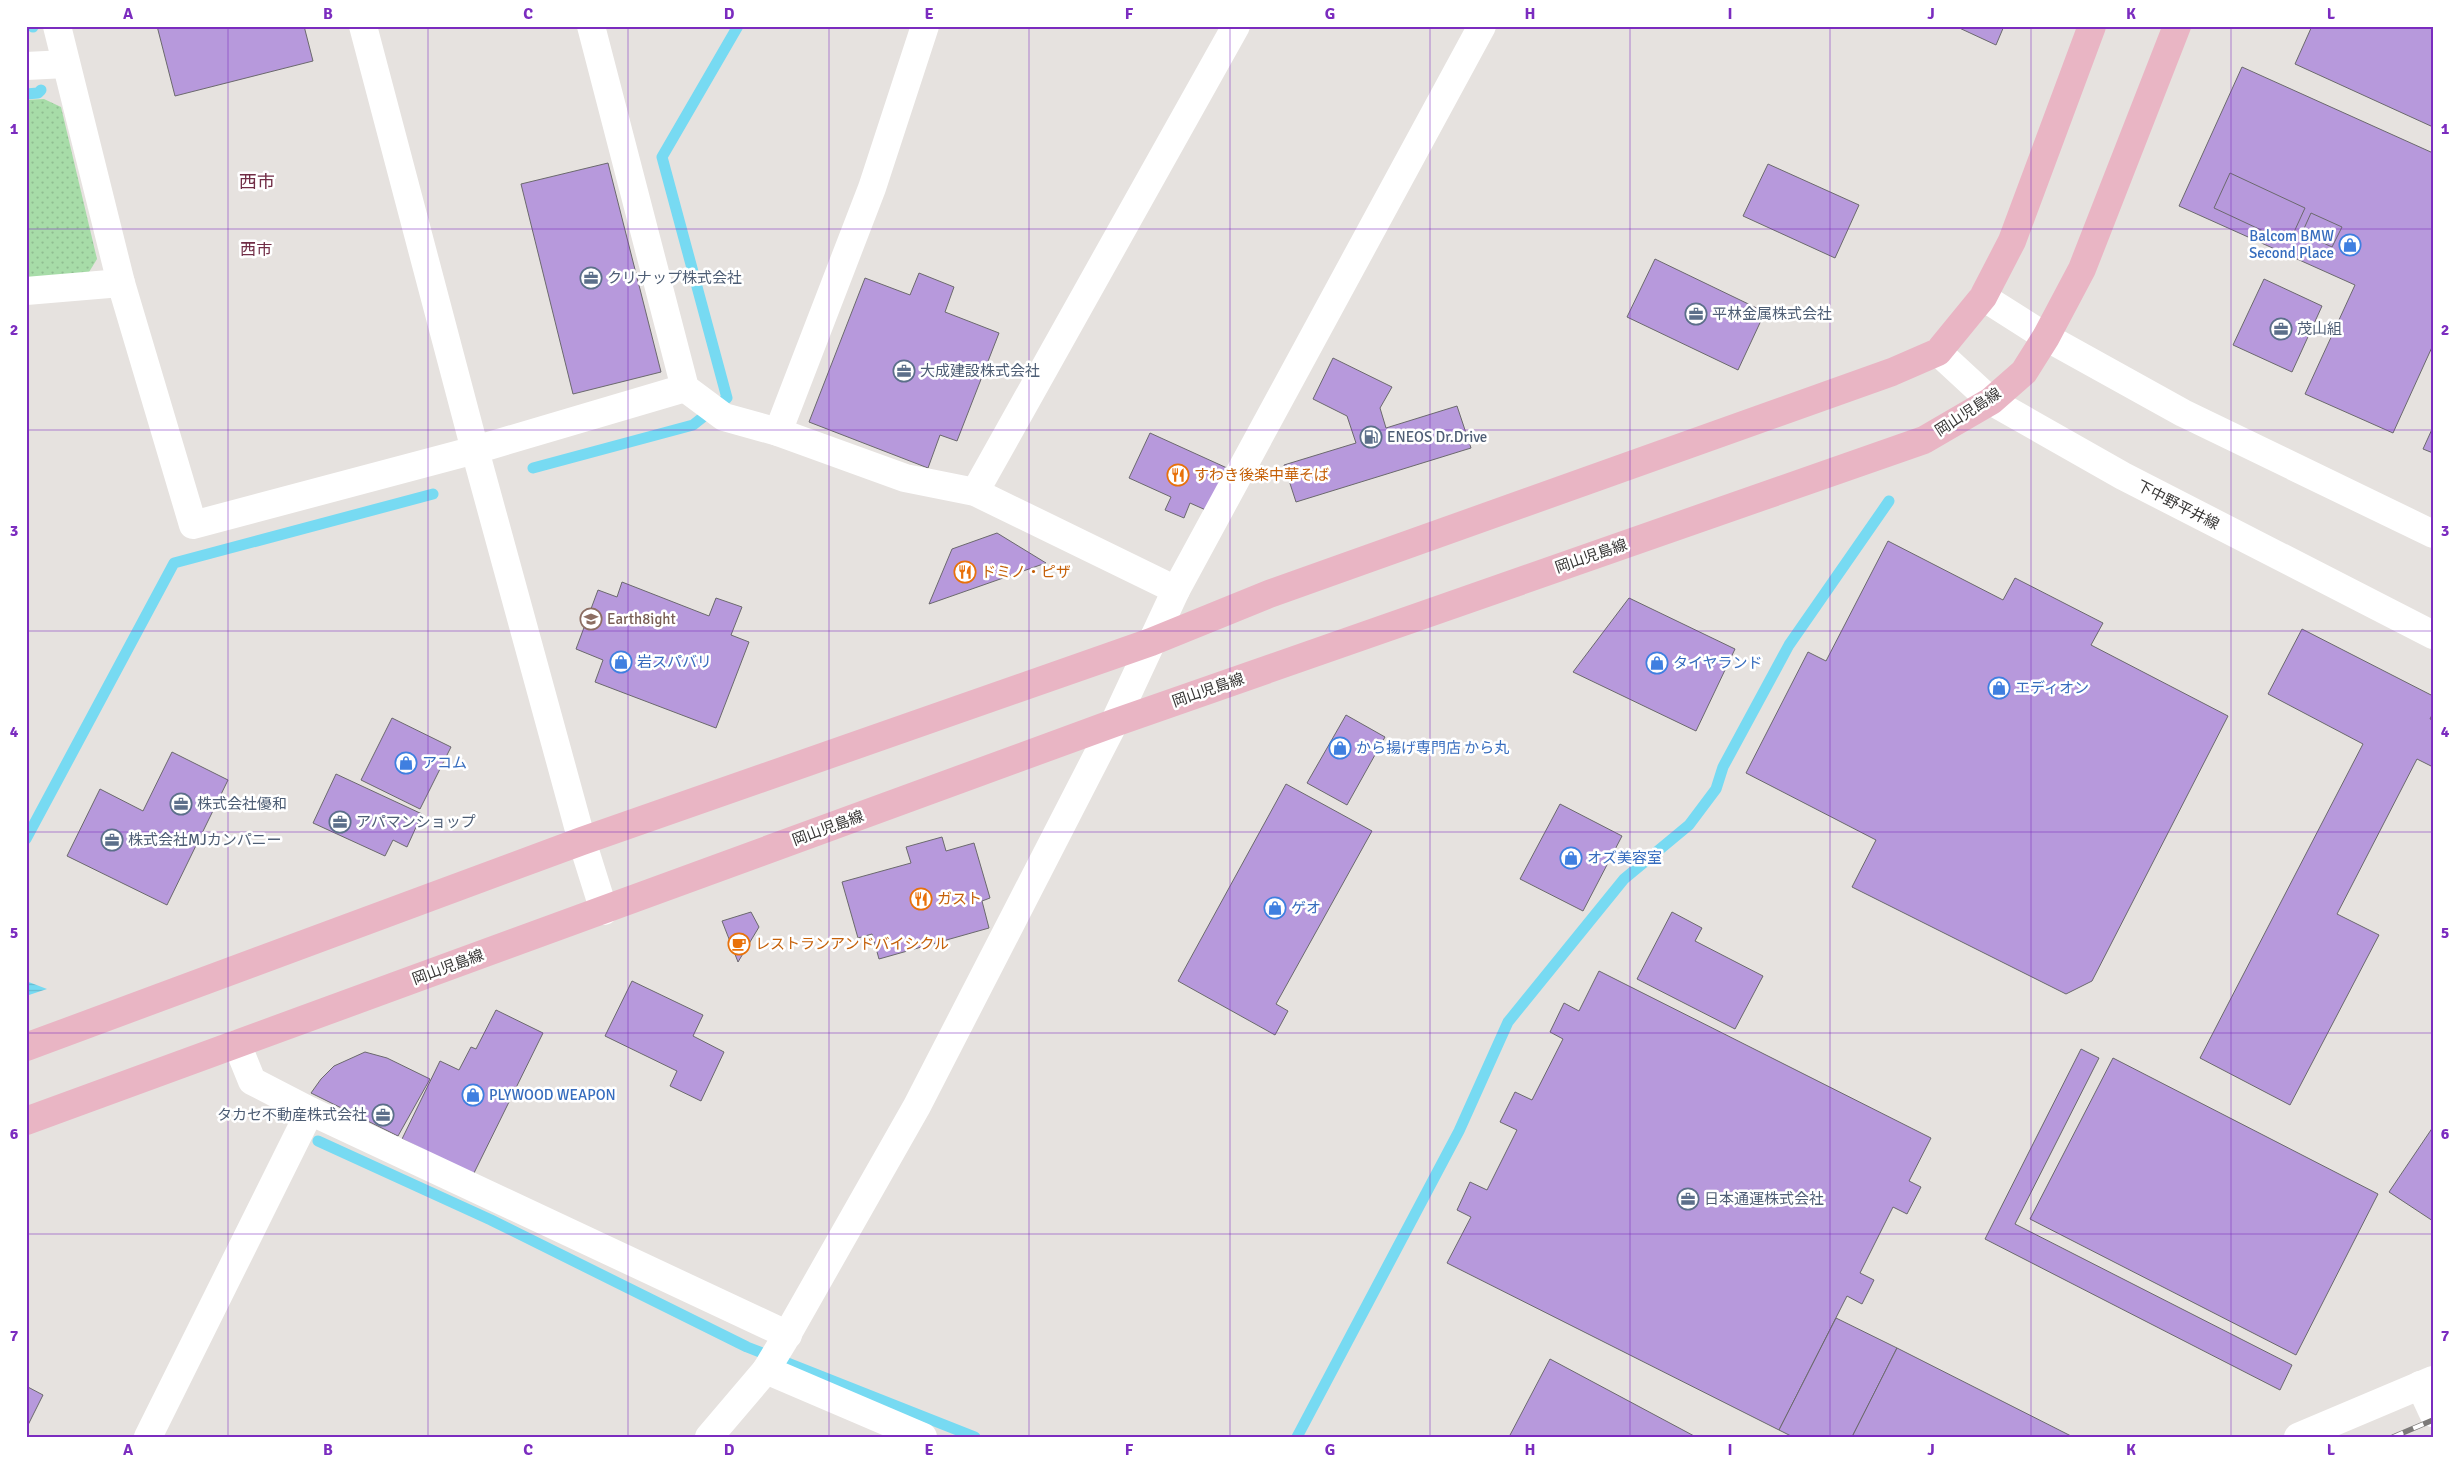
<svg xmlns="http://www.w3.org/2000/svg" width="2459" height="1463" viewBox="0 0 2459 1463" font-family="Signika,'Noto Sans JP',sans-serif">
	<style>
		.grass { fill: url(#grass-dots) }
		.water { fill: url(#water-rules) }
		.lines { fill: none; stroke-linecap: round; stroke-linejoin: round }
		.stream { stroke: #77daf2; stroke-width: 11 }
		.building { fill: #b799dc; stroke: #6b696d }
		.minor { stroke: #fff; stroke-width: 28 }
		.tertiary { stroke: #fff; stroke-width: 28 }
		.primary { stroke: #e9b5c4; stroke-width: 28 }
		.rail-casing { stroke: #7c7a78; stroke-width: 5.5 }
		.rail { stroke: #fff; stroke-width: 4; stroke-dasharray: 11; stroke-linecap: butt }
		.grid { fill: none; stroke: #7b2cbf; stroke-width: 1; stroke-opacity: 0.55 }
		.labels { text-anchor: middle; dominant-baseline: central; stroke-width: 5; stroke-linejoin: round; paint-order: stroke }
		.shop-label { font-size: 15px; fill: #366cbe; stroke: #fff; text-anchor: start }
		.service-label { font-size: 15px; fill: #4e5e75; stroke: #fff; text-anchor: start }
		.street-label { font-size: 15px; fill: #373635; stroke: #fff }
		.food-label { font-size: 15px; fill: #c56008; stroke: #fff; text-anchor: start }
		.education-label { font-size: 15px; fill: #785e54; stroke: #fff; text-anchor: start }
		.neighbourhood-label { font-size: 16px; fill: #712d46; stroke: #fff }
		.quarter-label { font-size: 18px; fill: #712d46; stroke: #fff }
		.neatline { fill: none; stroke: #7b2cbf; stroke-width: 2 }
		.grid-label { font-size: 16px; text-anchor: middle; font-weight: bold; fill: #7b2cbf }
	</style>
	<defs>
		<pattern id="grass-dots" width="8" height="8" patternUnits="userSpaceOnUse" patternTransform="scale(1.25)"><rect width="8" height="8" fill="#a7dca8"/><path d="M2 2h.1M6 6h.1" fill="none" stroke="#90bd91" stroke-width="1.8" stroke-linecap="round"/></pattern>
		<pattern id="water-rules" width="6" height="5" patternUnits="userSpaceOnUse" patternTransform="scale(1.25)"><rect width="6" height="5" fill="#77daf2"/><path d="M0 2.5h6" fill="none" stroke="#68bcd0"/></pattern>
	</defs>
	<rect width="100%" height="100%" fill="#e6e2df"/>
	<!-- grass -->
	<polygon class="grass" points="44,99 61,107 97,259 86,277 26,280 26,100"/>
	<!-- water -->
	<polygon class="water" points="26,981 47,989 26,996"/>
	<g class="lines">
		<!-- stream -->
		<g class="stream">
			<polyline points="33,26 33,27"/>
			<polyline points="26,94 38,93 41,90"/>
			<polyline points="533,468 693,425 727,398 662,157 738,26"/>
			<polyline points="26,839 174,563 433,494"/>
			<polyline points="318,1141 491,1220 747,1347 975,1437"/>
			<polyline points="1297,1437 1459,1131 1508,1022 1624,879 1689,825 1716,789 1723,767 1789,645 1889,501"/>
		</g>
	</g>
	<!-- building -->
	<g class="building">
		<polygon points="157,26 304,26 313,61 175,96"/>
		<polygon points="1955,26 2004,26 1996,45"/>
		<polygon points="2312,26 2433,26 2433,127 2295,64"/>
		<polygon points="2242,67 2433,153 2433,345 2393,433 2305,394 2355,285 2179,206"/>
		<polygon points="608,163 661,372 573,394 521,184"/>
		<polygon points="1768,164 1859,205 1835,258 1743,216"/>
		<polygon points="2230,173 2305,208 2289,243 2214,208"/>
		<polygon points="2311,213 2342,227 2332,247 2302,233"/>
		<polygon points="1655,259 1765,312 1738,370 1627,317"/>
		<polygon points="919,273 954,287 945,312 999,333 957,441 940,435 928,468 809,422 865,278 910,295"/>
		<polygon points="2264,279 2322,306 2292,372 2233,345"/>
		<polygon points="1333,358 1392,387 1380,408 1386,428 1457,406 1471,448 1296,502 1284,465 1356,443 1347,416 1313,399"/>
		<polygon points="2433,427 2433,453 2423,449"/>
		<polygon points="1150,433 1227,468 1208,511 1190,503 1184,518 1165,510 1171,497 1129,478"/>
		<polygon points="997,533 1046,563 929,604 952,549"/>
		<polygon points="1888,541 2003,600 2015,578 2103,623 2091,645 2228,716 2092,981 2066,994 1852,887 1876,840 1746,773 1808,652 1826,661"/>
		<polygon points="622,582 709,616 716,598 742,607 731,635 749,642 716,728 595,682 603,660 576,649 598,590 617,597"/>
		<polygon points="1629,598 1735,649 1696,731 1573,672"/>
		<polygon points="2302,629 2433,696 2433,713 2430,719 2433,720 2433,767 2417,759 2337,914 2379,935 2290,1105 2200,1058 2363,744 2268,694"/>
		<polygon points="1346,715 1385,737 1347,805 1307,783"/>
		<polygon points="392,718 451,747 420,809 361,780"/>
		<polygon points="172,752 228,780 167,905 67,856 100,789 143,811"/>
		<polygon points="336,774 422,814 407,847 393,840 385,856 313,823"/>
		<polygon points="1286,784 1372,831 1276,1004 1288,1011 1275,1035 1178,981"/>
		<polygon points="1560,804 1622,836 1583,911 1520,879"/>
		<polygon points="942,837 946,851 974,843 990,898 982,901 989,928 879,959 872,934 858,938 842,882 911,863 906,847"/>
		<polygon points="751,912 759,927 738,962 722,921"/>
		<polygon points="1672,912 1702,928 1695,941 1763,976 1735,1029 1637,979"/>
		<polygon points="1599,971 1931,1138 1909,1181 1921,1187 1907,1214 1893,1207 1860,1273 1874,1280 1862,1304 1847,1296 1779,1430 1447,1263 1471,1217 1457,1210 1470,1182 1487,1190 1517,1130 1500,1122 1515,1092 1532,1100 1563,1039 1550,1032 1564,1003 1579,1011"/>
		<polygon points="632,981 703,1015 693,1036 724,1052 701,1101 670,1086 677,1071 605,1036"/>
		<polygon points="496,1010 543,1033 473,1175 402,1139 440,1061 459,1070 471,1047 476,1049"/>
		<polygon points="2081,1049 2099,1058 2015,1224 2292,1365 2280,1390 1985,1239"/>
		<polygon points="365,1052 387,1058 430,1079 398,1136 311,1093 321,1079 334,1066"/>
		<polygon points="2113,1058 2378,1194 2296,1355 2030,1219"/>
		<polygon points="2433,1127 2433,1221 2389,1192"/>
		<polygon points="1836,1318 1897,1348 1852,1437 1793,1437 1779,1430"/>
		<polygon points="1897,1348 2073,1437 1852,1437"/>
		<polygon points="1550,1359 1696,1437 1509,1437"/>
		<polygon points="26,1386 43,1395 26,1429"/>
	</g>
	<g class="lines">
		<!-- minor -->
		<g class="minor">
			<polyline points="57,26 121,283 193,525 475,450 685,388"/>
			<polyline points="591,26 685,388 724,417 778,432 905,478 975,492 1176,590"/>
			<polyline points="26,66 66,64"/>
			<polyline points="26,291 121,283"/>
			<polyline points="778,432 872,188 925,26"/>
			<polyline points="975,492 1236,26"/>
			<polyline points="237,1044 252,1081 310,1111 788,1335"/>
			<polyline points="766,1370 923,1437"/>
			<polyline points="2420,1385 2433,1413"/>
			<polyline points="148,1437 310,1111"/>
			<polyline points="709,1437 766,1370 783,1342 917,1106 1114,723 1176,590 1482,26"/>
			<polyline points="2298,1437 2433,1380"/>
		</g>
		<!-- tertiary -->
		<g class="tertiary">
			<polyline points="363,26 475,450 582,841 604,911"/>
			<polyline points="1983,297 2046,337 2183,413 2433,534"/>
			<polyline points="1938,352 1991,401 2123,476 2433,635"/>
		</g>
		<!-- primary -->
		<g class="primary">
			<polyline points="26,1047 582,841 1151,642 1269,594 1892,372 1938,352 1983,297 2012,241 2092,26"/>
			<polyline points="26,1121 1114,723 1924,440 1991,401 2024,372 2046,337 2082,269 2177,26"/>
		</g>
		<!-- rail casing -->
		<g class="rail-casing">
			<polyline id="rail" points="2393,1437 2433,1420"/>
		</g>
		<!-- rail -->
		<use href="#rail" class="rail"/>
	</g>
	<!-- grid -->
	<path class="grid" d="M228,26V1437M428,26V1437M628,26V1437M829,26V1437M1029,26V1437M1230,26V1437M1430,26V1437M1630,26V1437M1830,26V1437M2031,26V1437M2231,26V1437M26,229H2433M26,430H2433M26,631H2433M26,832H2433M26,1033H2433M26,1234H2433"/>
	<!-- icons -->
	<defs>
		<g id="shop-ring" transform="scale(1.125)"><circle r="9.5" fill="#fff" stroke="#3f7fe0" stroke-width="1.5"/><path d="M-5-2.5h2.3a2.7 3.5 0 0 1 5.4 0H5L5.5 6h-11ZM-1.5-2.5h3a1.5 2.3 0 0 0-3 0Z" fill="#3f7fe0"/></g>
		<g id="office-ring" transform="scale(1.125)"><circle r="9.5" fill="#fff" stroke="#5c6f8a" stroke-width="1.5"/><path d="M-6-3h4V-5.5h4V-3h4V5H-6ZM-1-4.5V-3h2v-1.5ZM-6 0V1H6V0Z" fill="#5c6f8a"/></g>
		<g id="fuel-ring" transform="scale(1.125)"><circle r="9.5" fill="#fff" stroke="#5c6f8a" stroke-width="1.5"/><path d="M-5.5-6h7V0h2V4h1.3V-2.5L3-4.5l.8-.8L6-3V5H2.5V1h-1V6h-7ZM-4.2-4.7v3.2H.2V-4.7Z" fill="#5c6f8a"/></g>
		<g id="restaurant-ring" transform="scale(1.125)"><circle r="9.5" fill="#fff" stroke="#e8710a" stroke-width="1.5"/><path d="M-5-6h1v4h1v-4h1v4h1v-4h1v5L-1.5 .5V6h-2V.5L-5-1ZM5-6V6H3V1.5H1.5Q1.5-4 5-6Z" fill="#e8710a"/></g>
		<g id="school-ring" transform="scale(1.125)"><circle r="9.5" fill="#fff" stroke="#8d6e63" stroke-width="1.5"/><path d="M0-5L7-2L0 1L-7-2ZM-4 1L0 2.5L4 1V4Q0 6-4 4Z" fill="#8d6e63"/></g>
		<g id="cafe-ring" transform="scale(1.125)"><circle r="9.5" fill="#fff" stroke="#e8710a" stroke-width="1.5"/><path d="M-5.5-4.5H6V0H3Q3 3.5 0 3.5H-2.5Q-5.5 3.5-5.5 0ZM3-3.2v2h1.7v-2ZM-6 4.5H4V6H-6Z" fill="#e8710a"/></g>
	</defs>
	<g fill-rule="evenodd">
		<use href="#shop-ring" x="2350" y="245"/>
		<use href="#office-ring" x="591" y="278"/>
		<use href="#office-ring" x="1696" y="314"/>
		<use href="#office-ring" x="2281" y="329"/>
		<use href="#office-ring" x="904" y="371"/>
		<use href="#fuel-ring" x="1371" y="437"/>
		<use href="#restaurant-ring" x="1178" y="475"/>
		<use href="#restaurant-ring" x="965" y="572"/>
		<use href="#school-ring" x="591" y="619"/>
		<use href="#shop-ring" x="621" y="662"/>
		<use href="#shop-ring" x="1657" y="663"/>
		<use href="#shop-ring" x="1999" y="688"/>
		<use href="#shop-ring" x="1340" y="748"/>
		<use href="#shop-ring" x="406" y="763"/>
		<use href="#office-ring" x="181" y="804"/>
		<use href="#office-ring" x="340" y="822"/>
		<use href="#office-ring" x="112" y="840"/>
		<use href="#shop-ring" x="1571" y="858"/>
		<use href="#restaurant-ring" x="921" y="899"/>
		<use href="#shop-ring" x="1275" y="908"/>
		<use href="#cafe-ring" x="739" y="944"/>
		<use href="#shop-ring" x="473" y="1095"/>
		<use href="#office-ring" x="383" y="1115"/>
		<use href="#office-ring" x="1688" y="1199"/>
	</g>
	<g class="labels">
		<!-- shop labels -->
		<g class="shop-label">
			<text x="2334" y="236" text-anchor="end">Balcom BMW<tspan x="2334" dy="17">Second Place</tspan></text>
			<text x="637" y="662">岩スパバリ</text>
			<text x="1673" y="663">タイヤランド</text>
			<text x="2015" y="688">エディオン</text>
			<text x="1356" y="748">から揚げ専門店 から丸</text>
			<text x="422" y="763">アコム</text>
			<text x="1587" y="858">オズ美容室</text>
			<text x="1291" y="908">ゲオ</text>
			<text x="489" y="1095">PLYWOOD WEAPON</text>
		</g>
		<!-- service labels -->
		<g class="service-label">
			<text x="607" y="278">クリナップ株式会社</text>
			<text x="1712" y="314">平林金属株式会社</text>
			<text x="2297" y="329">茂山組</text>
			<text x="920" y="371">大成建設株式会社</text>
			<text x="1387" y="437">ENEOS Dr.Drive</text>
			<text x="197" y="804">株式会社優和</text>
			<text x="356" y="822">アパマンショップ</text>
			<text x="128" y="840">株式会社MJカンパニー</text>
			<text x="367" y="1115" text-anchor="end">タカセ不動産株式会社</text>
			<text x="1704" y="1199">日本通運株式会社</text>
		</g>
		<!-- street labels -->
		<g class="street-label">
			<text transform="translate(1968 412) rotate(-33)">岡山児島線</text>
			<text transform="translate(2178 505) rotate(27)">下中野平井線</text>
			<text transform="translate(1591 556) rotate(-19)">岡山児島線</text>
			<text transform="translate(1208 690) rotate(-19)">岡山児島線</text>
			<text transform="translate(828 828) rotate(-20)">岡山児島線</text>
			<text transform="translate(448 967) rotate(-20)">岡山児島線</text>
		</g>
		<!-- food labels -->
		<g class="food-label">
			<text x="1194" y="475">すわき後楽中華そば</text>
			<text x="981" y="572">ドミノ・ピザ</text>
			<text x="937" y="899">ガスト</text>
			<text x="755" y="944">レストランアンドバイシクル</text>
		</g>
		<!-- education labels -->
		<g class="education-label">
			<text x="607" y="619">Earth8ight</text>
		</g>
		<!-- neighbourhood labels -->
		<g class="neighbourhood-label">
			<text x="256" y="250">西市</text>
		</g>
		<!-- quarter labels -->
		<g class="quarter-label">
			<text x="257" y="182">西市</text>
		</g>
	</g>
	<!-- border -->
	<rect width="2459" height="1463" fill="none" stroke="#ffffff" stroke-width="55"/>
	<rect x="28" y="28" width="2404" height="1408" class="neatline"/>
	<g class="grid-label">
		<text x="128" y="19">A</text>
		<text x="328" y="19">B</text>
		<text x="528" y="19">C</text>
		<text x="729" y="19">D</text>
		<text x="929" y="19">E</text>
		<text x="1129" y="19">F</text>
		<text x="1330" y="19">G</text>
		<text x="1530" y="19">H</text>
		<text x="1730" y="19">I</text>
		<text x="1931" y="19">J</text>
		<text x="2131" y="19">K</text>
		<text x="2331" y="19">L</text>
		<text x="14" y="134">1</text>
		<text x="2445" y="134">1</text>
		<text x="14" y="335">2</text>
		<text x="2445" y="335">2</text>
		<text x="14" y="536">3</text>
		<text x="2445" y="536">3</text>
		<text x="14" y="737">4</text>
		<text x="2445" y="737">4</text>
		<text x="14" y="938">5</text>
		<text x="2445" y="938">5</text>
		<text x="14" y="1139">6</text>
		<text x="2445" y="1139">6</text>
		<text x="14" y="1341">7</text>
		<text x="2445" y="1341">7</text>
		<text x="128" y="1455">A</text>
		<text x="328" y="1455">B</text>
		<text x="528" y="1455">C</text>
		<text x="729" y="1455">D</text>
		<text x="929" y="1455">E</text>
		<text x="1129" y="1455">F</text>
		<text x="1330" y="1455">G</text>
		<text x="1530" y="1455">H</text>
		<text x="1730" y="1455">I</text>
		<text x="1931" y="1455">J</text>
		<text x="2131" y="1455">K</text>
		<text x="2331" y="1455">L</text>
	</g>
</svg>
